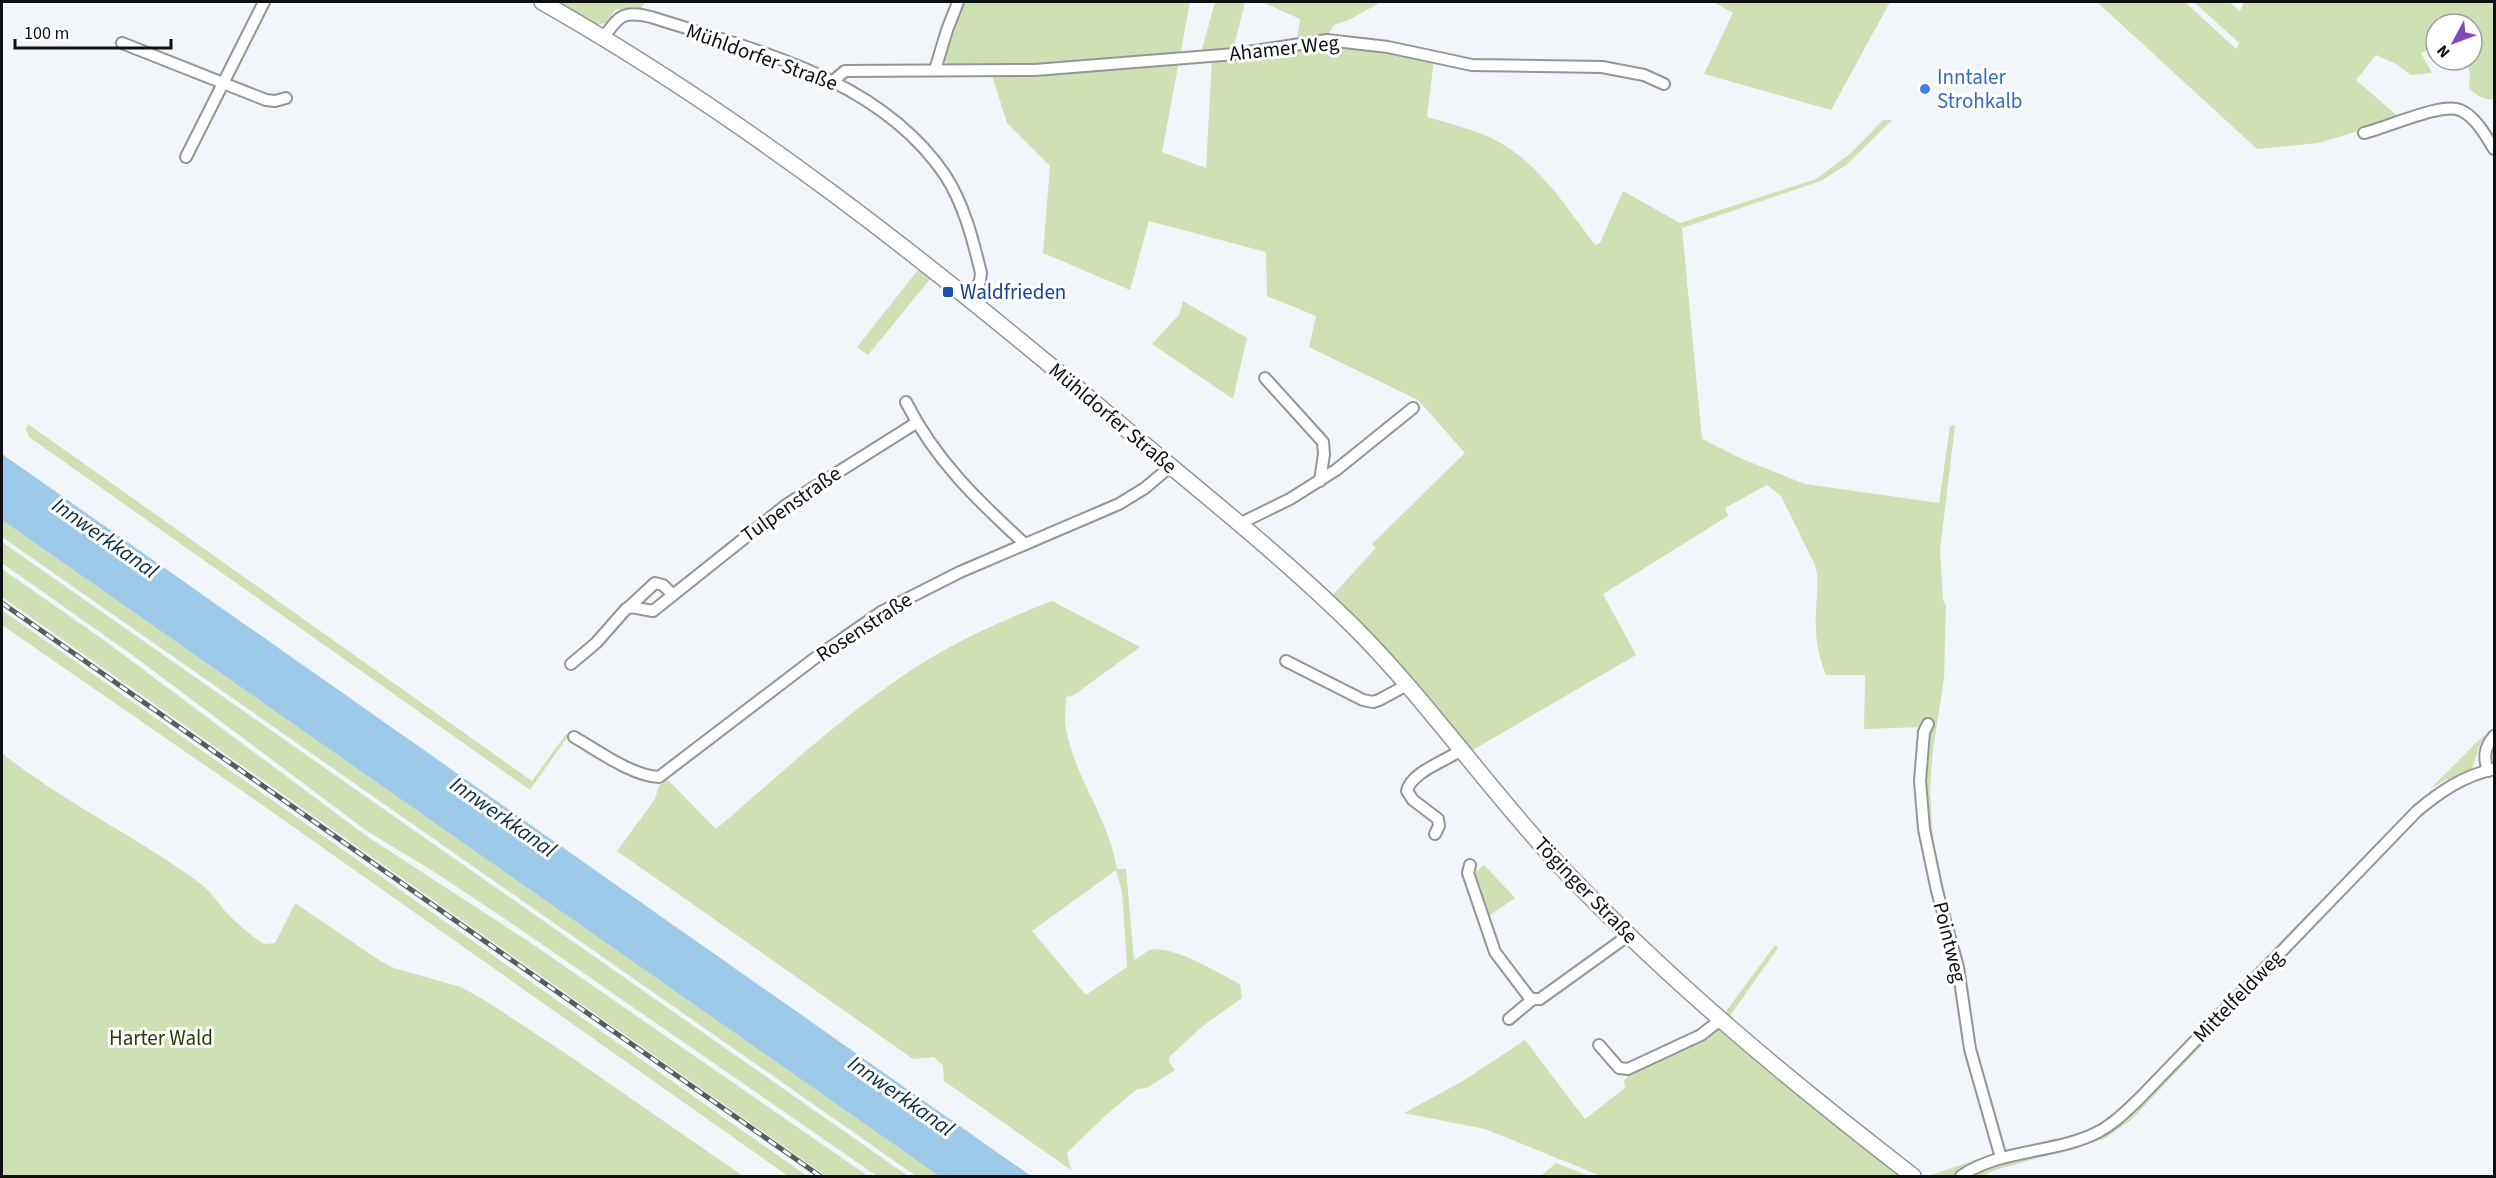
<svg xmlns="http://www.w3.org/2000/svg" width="2496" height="1178" viewBox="0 0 2496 1178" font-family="'Source Sans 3',sans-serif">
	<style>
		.green { fill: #cee0b4; fill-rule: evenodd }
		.water { fill: #9dcae9 }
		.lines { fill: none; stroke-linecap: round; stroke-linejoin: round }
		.street-casing { stroke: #929699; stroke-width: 14 }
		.secondary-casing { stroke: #929699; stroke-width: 18 }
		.street { stroke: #fff; stroke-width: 10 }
		.secondary { stroke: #fff; stroke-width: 15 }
		.rail-casing { stroke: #595c5e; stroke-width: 5 }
		.rail { stroke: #fff; stroke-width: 3; stroke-dasharray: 9; stroke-linecap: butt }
		.shop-dot { fill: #3f7fe0; stroke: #fff; stroke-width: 2 }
		.transit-dot { fill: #1a4fb4; stroke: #fff; stroke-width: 2 }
		.labels { text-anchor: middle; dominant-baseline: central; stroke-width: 6; stroke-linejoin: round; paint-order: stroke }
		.street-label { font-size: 21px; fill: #0e1011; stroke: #fff }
		.shop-label { font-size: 21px; fill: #366cbe; stroke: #fff; text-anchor: start }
		.transit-label { font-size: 21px; fill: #164399; stroke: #fff; text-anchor: start }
		.park-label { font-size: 21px; fill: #2c3d0a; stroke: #fff }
		.water-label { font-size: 22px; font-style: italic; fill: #0a2f44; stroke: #fff }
	</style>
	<rect width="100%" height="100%" fill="#f2f6fa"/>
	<!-- green -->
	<g class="green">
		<polygon points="553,2 645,2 641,9 634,7 615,10 606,23 594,25"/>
		<path d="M961,2H1190L1162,152L1206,168L1212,58L1336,42L1434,59L1427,117C1450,124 1475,129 1497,141C1539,163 1567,208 1595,245L1600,243L1623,191L1680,223L1816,179L1851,153L1883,120H1892L1846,165L1821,181L1682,228L1702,439L1740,458L1805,484L1939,503L1950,426L1955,425L1940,550L1943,600L1946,605L1944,679L1933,749L1930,789L1933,842L1960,959L1935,874L1926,825L1922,727L1864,729L1865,675H1826C1820,661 1816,643 1816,628C1814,607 1821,585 1815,565L1781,496L1767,485L1725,508L1728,516L1603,594L1636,655L1471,751L1331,597L1376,548L1372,544L1465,453L1418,400L1309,347L1316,316L1267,296L1266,252L1149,221L1130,290L1043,253L1050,166L1007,123L989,66H949L943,59Z"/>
		<polygon points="1215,2 1245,2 1233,50 1201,53"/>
		<polygon points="1262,2 1381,2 1349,20 1334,25 1329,33 1297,40 1300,19"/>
		<polygon points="1713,2 1890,2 1831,110 1704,74 1733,13"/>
		<path d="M2097,2H2185L2236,49L2239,43L2194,2H2229L2240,11L2244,2H2494V99C2485,101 2476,95 2469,88L2470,73L2466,60H2472V24H2436V46L2421,53L2432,73L2411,75L2396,64L2376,55L2356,80L2400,118L2319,143L2257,149Z"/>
		<polygon points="918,270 930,279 868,355 857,347"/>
		<polygon points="1183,301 1247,338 1233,399 1152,344 1179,315"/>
		<polygon points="28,424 532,781 566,734 568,736 530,790 29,437 26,430"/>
		<polygon points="2,520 939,1176 916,1176 2,537"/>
		<polygon points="2,542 908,1176 877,1176 517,927 436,873 367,831 135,657 2,563"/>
		<polygon points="2,569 101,638 365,835 531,943 868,1176 826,1176 2,597"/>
		<path d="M1052,601L1140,647L1074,695L1066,697C1066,707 1064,719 1066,729C1075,778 1109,819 1117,869H1126L1134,960C1139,958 1145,952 1150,950C1172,944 1220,974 1240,984L1242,998L1204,1025L1170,1056L1169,1062L1175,1070L1147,1088L1137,1089L1105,1116L1067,1153L1071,1170L944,1081L943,1066L934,1057L913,1059L617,851L655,799L659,786L667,779L716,829C783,772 849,709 924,662C964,637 1008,618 1052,601ZM1116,870L1122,892L1127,967L1086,995L1032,931Z"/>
		<polygon points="2,610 807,1176 788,1176 258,802 2,625"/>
		<polygon points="2493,729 2480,744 2472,769 2445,780 2430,789 2479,740"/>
		<path d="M2,753C63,802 134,835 197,881C210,890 216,900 225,911C236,923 250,935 264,944L275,943L295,903L379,960L394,968L461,987L486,1001L574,1059L743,1176H2Z"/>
		<polygon points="2400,834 2402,835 2131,1120 2104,1139 1992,1171 1984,1176 1970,1176 2001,1164 2095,1138"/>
		<polygon points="1484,865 1515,898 1486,918 1472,875"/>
		<polygon points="1775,945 1778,948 1729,1017 1725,1014 1727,1010"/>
		<polygon points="1718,1028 1898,1176 1601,1176 1485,1129 1404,1113 1463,1081 1525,1040 1585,1119 1625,1088 1624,1081 1630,1073"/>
		<polygon points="1993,1154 1992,1157 1951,1176 1928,1176"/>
		<polygon points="1556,1163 1589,1176 1541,1176"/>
	</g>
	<!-- water -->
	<polygon class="water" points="2,454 1031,1176 939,1176 2,520"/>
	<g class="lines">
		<!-- street casing -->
		<g class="street-casing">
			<g id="street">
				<path d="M604,37C620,14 624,11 651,17C757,51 879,78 945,175C964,204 973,240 981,273L980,281L971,299"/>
				<polyline points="122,43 266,100 275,101 286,98"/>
				<polyline points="935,70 947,30 958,2"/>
				<polyline points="833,81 845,71 1035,70 1235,54 1327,40 1388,47 1472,65 1602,67 1644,75 1664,84"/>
				<path d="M2364,133C2386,128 2442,102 2460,110C2475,116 2486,136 2494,149"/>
				<polyline points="186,157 264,2"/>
				<polyline points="1265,378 1323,442 1324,454 1320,481"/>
				<path d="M906,402C935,460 978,501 1025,544"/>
				<polyline points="1239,524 1290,499 1336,470 1413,408"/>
				<polyline points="629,607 655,583 663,585 673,595"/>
				<polyline points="1286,661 1363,700 1373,702 1379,700 1407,685"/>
				<polyline points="571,664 596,643 626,609 631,607 653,611 786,505 916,423"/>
				<polyline points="1928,724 1924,732 1920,781 1924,829 1937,891 1958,967 1970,1049 2001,1158"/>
				<path d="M574,737C597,750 632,776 659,777L815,658L881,612L960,572L1119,504L1145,488L1171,466"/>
				<path d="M2488,771C2483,756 2485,747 2494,736"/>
				<path d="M1435,834L1439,826L1438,819L1413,800L1407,791C1411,772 1446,761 1461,750"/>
				<polyline points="1470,865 1468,873 1495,952 1529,997 1533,999"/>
				<polyline points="1509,1019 1533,999 1540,999 1629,935"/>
				<polyline points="1599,1045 1619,1068 1628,1069 1701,1035 1720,1020"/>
				<path d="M1961,1176C2002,1148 2056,1154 2098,1132C2114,1124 2126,1111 2138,1100L2417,811C2441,791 2463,776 2494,769"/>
			</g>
		</g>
		<!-- secondary casing -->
		<g class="secondary-casing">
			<path id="secondary" d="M542,2C743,116 926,260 1101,408C1187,481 1276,550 1356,629C1431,705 1491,793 1564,870C1671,983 1790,1081 1913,1176"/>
		</g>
		<!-- street -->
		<use href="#street" class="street"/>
		<!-- secondary -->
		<use href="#secondary" class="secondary"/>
		<!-- rail casing -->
		<g class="rail-casing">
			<polyline id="rail" points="2,603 820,1176"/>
		</g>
		<!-- rail -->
		<use href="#rail" class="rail"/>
	</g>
	<!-- markers -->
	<circle class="shop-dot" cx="1925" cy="89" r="6"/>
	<rect class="transit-dot" x="942" y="286" width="12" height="12" rx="3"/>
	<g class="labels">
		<!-- street labels -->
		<g class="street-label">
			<text transform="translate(1284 48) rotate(-6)">Ahamer Weg</text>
			<text transform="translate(762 57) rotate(20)">Mühldorfer Straße</text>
			<text transform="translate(1113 418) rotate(40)">Mühldorfer Straße</text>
			<text transform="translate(791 504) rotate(-35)">Tulpenstraße</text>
			<text transform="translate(864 627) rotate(-33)">Rosenstraße</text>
			<text transform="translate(1586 890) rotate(46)">Töginger Straße</text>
			<text transform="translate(1950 942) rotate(76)">Pointweg</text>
			<text transform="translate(2238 996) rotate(-46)">Mittelfeldweg</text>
		</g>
		<!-- shop labels -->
		<g class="shop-label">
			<text x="1937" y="77">Inntaler<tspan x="1937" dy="24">Strohkalb</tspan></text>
		</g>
		<!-- transit labels -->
		<g class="transit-label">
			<text x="960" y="292">Waldfrieden</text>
		</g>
		<!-- park labels -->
		<g class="park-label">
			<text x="161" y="1038">Harter Wald</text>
		</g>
		<!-- water labels -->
		<g class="water-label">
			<text transform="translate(105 538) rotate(35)">Innwerkkanal</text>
			<text transform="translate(503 817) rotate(35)">Innwerkkanal</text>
			<text transform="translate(901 1096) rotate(35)">Innwerkkanal</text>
		</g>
	</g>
	<!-- border -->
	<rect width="2496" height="1178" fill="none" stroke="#0e1011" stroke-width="6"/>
	<!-- north arrow -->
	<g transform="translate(2454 42) rotate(229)"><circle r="28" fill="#ffffff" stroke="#9f9fa0" stroke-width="1.5"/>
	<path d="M0-4.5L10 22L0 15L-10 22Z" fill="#8147bd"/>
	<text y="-9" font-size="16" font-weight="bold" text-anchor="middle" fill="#0e1011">N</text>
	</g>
	<!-- scale -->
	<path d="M15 39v9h156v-9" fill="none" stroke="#0e1011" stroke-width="3"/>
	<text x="24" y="39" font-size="18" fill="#0e1011" stroke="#ffffff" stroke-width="4.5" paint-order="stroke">100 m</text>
</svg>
